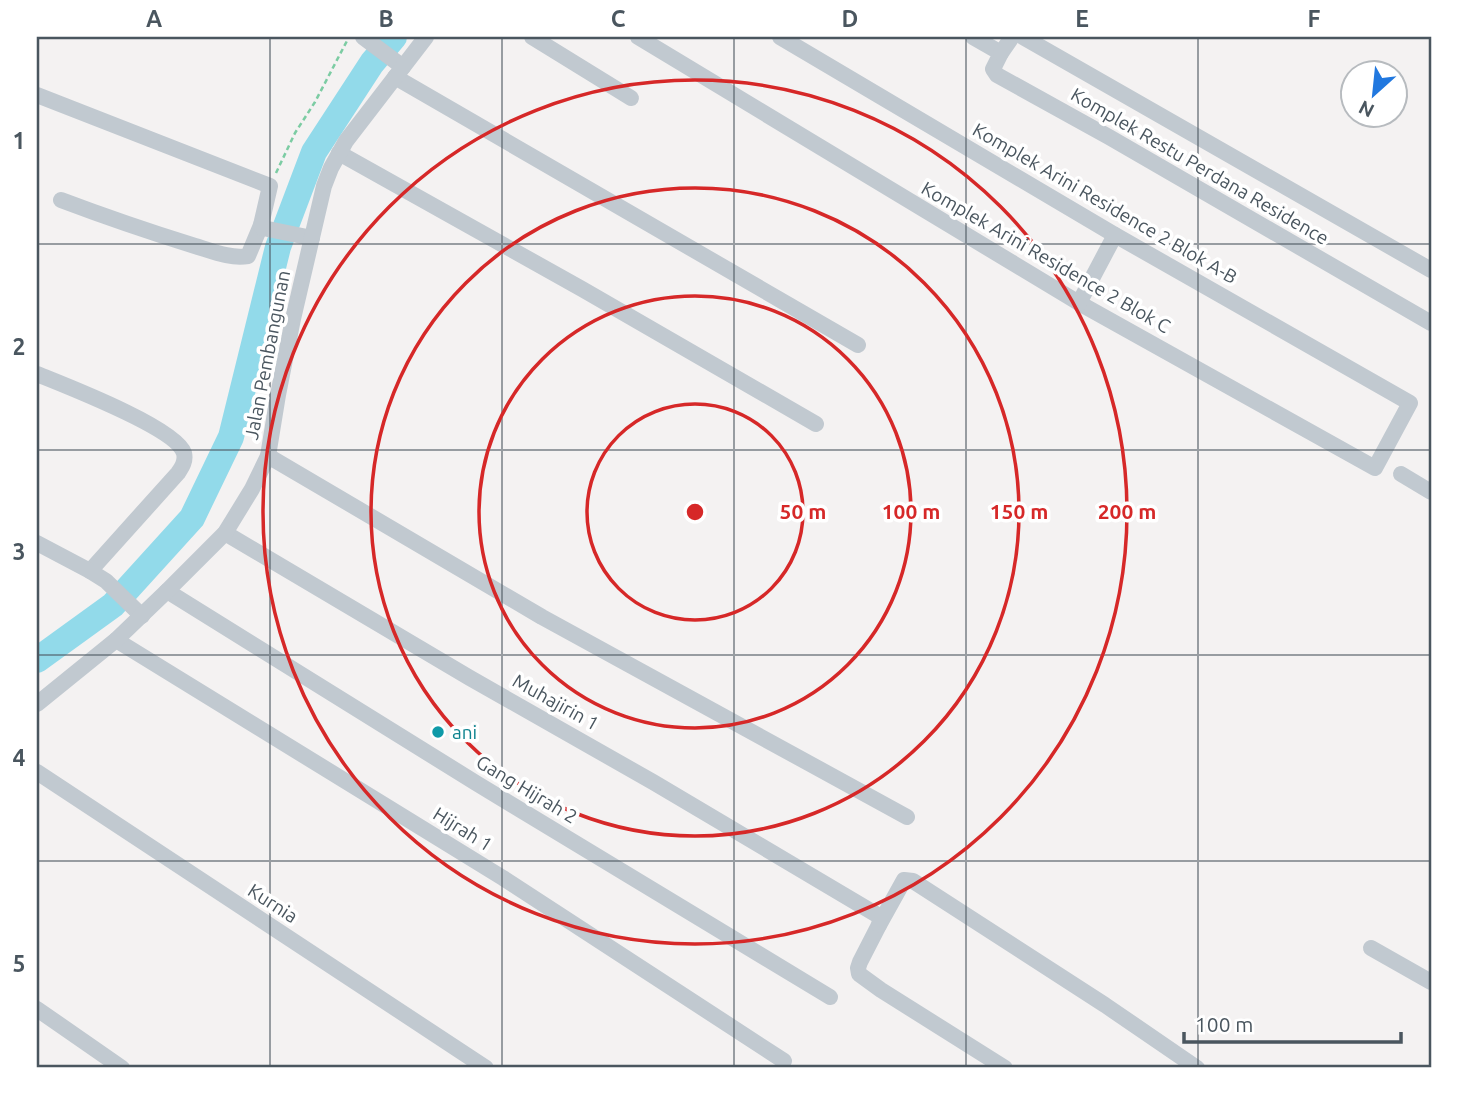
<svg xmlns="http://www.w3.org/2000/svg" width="1468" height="1105" viewBox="0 0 1468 1105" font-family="Ubuntu,sans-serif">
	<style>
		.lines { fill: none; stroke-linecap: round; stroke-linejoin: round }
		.river { stroke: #92daea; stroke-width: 26 }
		.path { stroke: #7ccca3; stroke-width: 2.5; stroke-dasharray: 5 3.5; stroke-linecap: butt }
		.minor { stroke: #c1c9d0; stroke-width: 16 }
		.grid { fill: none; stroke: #4a565f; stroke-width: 2; stroke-opacity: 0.55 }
		.ring { fill: none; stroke: #d62828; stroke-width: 3.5 }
		.culture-dot { fill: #0f9aa8; stroke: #fff; stroke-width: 2.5 }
		.labels { text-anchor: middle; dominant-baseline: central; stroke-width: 7; stroke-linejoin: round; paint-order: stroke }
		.street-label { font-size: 19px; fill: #4a565f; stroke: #fff }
		.culture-label { font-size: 19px; fill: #0d838f; stroke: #fff; text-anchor: start }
		.centre { fill: #d62828; stroke: #fff; stroke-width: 3.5 }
		.ring-label { font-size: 21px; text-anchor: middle; font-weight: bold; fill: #d62828; stroke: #fff; stroke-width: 7; stroke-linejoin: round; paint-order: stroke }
		.neatline { fill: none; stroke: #4a565f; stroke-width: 2.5 }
		.grid-label { font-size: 23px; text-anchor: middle; font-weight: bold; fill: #4a565f }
	</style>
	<rect width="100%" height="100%" fill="#f4f2f2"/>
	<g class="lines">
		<!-- river -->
		<polyline class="river" points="37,660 113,605 192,518 231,437 278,247 314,152 372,63 394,37"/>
		<!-- path -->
		<polyline class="path" points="276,173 295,133 315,102 349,37"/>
		<!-- minor -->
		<g class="minor">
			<polyline points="363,37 403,67"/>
			<polyline points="532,37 631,98"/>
			<polyline points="638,37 1079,303 1375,468 1410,403 1115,235 780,37"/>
			<polyline points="973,37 1001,53 993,69 997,75 1109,137 1431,323"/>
			<polyline points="1023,37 1431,270"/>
			<polyline points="1001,53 1012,37"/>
			<polyline points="395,77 858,345"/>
			<path d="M37,95L270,186L261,225L248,256C230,259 212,251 195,246C150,232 106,217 61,200"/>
			<polyline points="339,153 582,289 816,424"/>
			<polyline points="261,225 263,228 312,238"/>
			<polyline points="1079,303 1115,235"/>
			<path d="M37,374C64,385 176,428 184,453C186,461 182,467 178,473L90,571"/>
			<polyline points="268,456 542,617 907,817"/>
			<polyline points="1401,474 1431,492"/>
			<polyline points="225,533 470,678 653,782 879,916 880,920 879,925 860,962 858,968 859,974 881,990 1005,1068"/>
			<polyline points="37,543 90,571 106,581 142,616"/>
			<polyline points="167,591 476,783 830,997"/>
			<polyline points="116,640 503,878 784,1061"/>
			<polyline points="37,704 116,640 167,591 225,533 252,489 268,456 278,395 293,319 324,186 331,168 346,141 426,37"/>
			<polyline points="37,772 486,1068"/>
			<polyline points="879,925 904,880 913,881 1105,1005 1197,1068"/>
			<polyline points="1371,948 1431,982"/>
			<polyline points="37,1009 122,1068"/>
		</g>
	</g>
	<!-- grid -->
	<path class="grid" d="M270,37V1068M502,37V1068M734,37V1068M966,37V1068M1198,37V1068M37,244H1431M37,450H1431M37,655H1431M37,861H1431"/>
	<!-- distance rings -->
	<g class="ring">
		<circle cx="695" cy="512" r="108"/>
		<circle cx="695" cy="512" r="216"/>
		<circle cx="695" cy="512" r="324"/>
		<circle cx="695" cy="512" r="432"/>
	</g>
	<!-- markers -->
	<circle class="culture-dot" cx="438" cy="732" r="7"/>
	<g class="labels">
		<!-- street labels -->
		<g class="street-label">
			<text transform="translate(1200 166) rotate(30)">Komplek Restu Perdana Residence</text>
			<text transform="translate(1105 203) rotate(30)">Komplek Arini Residence 2 Blok A-B</text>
			<text transform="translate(1046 257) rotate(30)">Komplek Arini Residence 2 Blok C</text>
			<text transform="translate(267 355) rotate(-79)">Jalan Pembangunan</text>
			<text transform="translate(556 702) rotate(29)">Muhajirin 1</text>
			<text transform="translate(527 789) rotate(31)">Gang Hijrah 2</text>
			<text transform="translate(463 829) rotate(32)">Hijrah 1</text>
			<text transform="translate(273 903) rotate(33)">Kurnia</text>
		</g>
		<!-- culture labels -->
		<g class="culture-label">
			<text x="452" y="732">ani</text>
		</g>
	</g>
	<circle cx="695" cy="512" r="10" class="centre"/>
	<g class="ring-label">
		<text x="803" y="519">50 m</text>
		<text x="911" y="519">100 m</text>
		<text x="1019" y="519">150 m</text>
		<text x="1127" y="519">200 m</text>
	</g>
	<!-- border -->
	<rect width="1468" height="1105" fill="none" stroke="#ffffff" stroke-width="77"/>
	<!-- north arrow -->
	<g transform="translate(1374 94) rotate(207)"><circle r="33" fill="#ffffff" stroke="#b7bbbf" stroke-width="2"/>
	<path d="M0-5L12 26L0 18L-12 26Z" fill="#2178df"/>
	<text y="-10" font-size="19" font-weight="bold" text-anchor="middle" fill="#4a565f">N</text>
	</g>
	<!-- scale -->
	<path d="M1184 1032v10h217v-10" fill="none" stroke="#4a565f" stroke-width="3.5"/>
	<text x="1195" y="1032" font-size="21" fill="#4a565f" stroke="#ffffff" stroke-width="5" paint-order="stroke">100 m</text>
	<rect x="38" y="38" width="1392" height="1028" class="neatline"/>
	<g class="grid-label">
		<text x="154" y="27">A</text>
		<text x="386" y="27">B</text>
		<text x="618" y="27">C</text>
		<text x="850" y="27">D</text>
		<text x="1082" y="27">E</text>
		<text x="1314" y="27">F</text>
		<text x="19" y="149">1</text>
		<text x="19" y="355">2</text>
		<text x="19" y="560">3</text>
		<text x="19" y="766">4</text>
		<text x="19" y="972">5</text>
	</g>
</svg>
